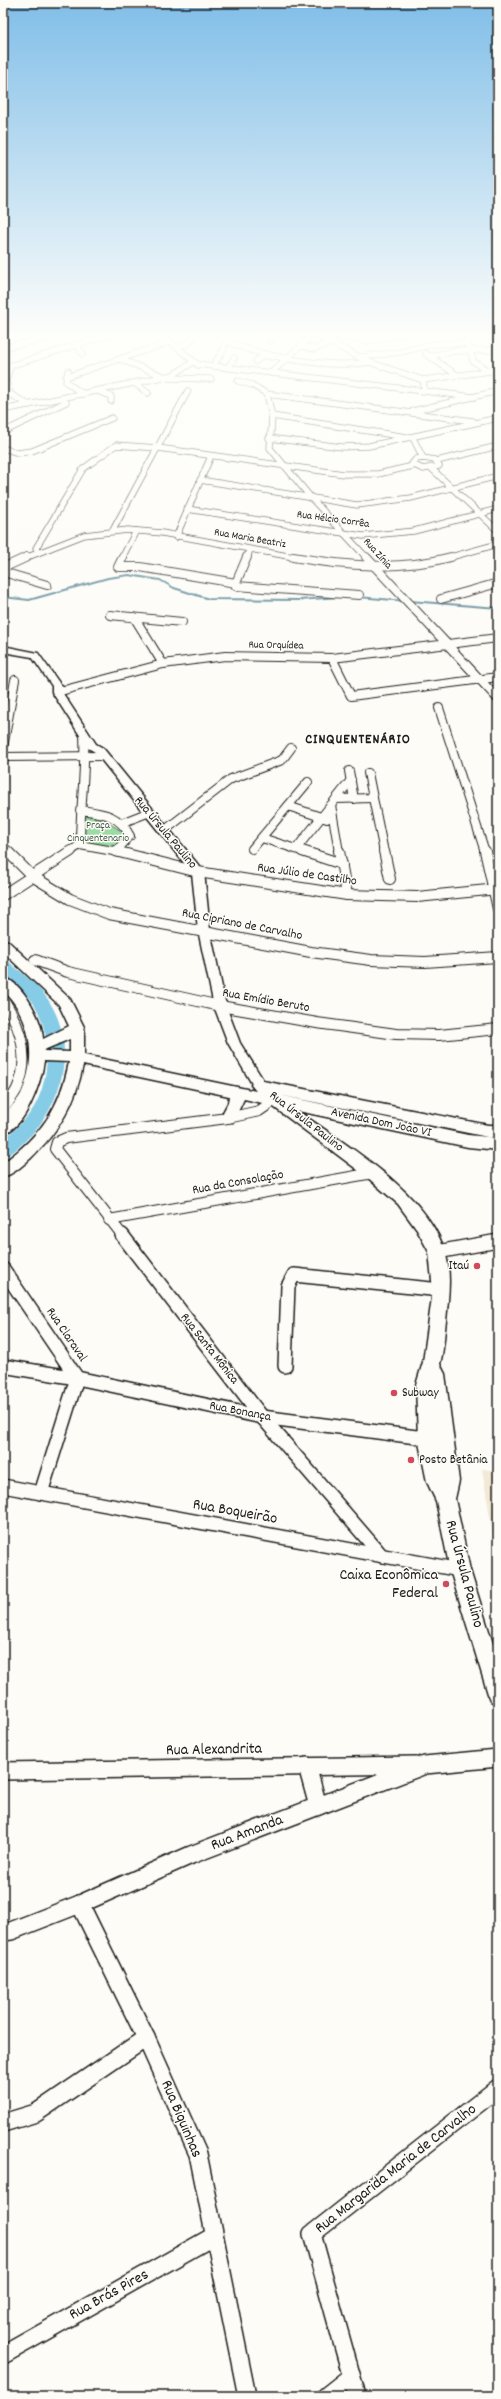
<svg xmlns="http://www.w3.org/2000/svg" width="501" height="2399" viewBox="0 0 501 2399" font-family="Dekko,sans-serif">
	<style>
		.built { fill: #f2e9d7 }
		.green { fill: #9bdca5; stroke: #5c7c60 }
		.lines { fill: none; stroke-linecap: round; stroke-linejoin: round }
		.stream { stroke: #5c8696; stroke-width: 2 }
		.river { fill: #86cce7; fill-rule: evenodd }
		.minor-far4-casing { stroke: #1c1c1c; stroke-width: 7 }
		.minor-far3-casing { stroke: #1c1c1c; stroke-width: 10 }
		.minor-far2-casing { stroke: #1c1c1c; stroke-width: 12 }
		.minor-far1-casing { stroke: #1c1c1c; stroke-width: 16 }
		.minor-casing { stroke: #1c1c1c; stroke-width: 20 }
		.tertiary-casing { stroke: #1c1c1c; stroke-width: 3 }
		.secondary-casing { stroke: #1c1c1c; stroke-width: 3 }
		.minor-far4 { stroke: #fdfcf7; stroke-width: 5.5 }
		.minor-far3 { stroke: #fdfcf7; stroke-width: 8 }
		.minor-far2 { stroke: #fdfcf7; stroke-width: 10 }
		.minor-far1 { stroke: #fdfcf7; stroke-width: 13 }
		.minor { stroke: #fdfcf7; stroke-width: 17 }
		.tertiary { fill: #fdfcf7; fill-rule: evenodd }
		.secondary { fill: #fdfcf7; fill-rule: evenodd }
		.poi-dot { fill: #d1495b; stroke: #fdfcf7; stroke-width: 1.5 }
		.labels { text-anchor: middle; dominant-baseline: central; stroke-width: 3; stroke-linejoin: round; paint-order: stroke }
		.far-street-label { font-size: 11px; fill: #1c1c1c; stroke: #fdfcf7 }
		.far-park-label { font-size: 11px; fill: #485f4c; stroke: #fdfcf7 }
		.street-label { font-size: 13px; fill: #1c1c1c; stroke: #fdfcf7 }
		.poi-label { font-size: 13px; fill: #1c1c1c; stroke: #fdfcf7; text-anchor: start }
		.far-district-label { font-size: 14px; font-weight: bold; letter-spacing: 1px; fill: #1c1c1c; stroke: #fdfcf7 }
		.near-street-label { font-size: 16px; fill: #1c1c1c; stroke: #fdfcf7 }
		.near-poi-label { font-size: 16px; fill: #1c1c1c; stroke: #fdfcf7; text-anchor: end }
	</style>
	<rect width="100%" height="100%" fill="#fdfcf7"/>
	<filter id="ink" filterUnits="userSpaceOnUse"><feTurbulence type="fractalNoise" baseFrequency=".025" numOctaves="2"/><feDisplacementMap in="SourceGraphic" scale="8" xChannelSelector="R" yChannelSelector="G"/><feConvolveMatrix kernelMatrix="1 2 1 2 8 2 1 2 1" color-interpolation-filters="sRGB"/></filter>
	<g filter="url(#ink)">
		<!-- built -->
		<polygon class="built" points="482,1469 498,1471 498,1541 494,1541"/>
		<!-- green -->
		<path class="green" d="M87,815L105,821L123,832L124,839L114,848C104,847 90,848 83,839L84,817Z"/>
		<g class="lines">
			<!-- stream -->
			<g class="stream">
				<polyline points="3,597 29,600 108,578 129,575 160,580 174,588 209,599 299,600 339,597"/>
				<polyline points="358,597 405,601"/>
				<polyline points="410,601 498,608"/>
			</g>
			<!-- river -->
			<path class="river" d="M3,961L9,962C25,976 43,988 53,1008C76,1051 61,1107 27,1139C20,1146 13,1154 3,1157V1140C14,1130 26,1120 34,1107C51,1078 52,1029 32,1001C25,991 13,983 3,975Z"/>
			<!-- minor-far4 casing -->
			<g class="minor-far4-casing">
				<g id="minor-far4">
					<polyline points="160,333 198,365"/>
					<polyline points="465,333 473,361 488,371"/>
					<polyline points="326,335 368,341 408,333"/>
					<polyline points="250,336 252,333"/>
					<path d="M225,340C260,357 330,369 369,362"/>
					<polyline points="270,341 277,333"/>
					<polyline points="76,344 83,354"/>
					<polyline points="175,346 188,344 196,333"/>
					<polyline points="301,346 314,349 332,342"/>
					<polyline points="3,348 64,333"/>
					<polyline points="426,354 457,375"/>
					<polyline points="430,356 455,351 498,350"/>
					<polyline points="361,357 401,352 433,344 468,343"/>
					<polyline points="120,359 168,378 211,379"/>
					<polyline points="256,361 264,355 273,357"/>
					<polyline points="197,364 474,397"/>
					<polyline points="11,365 6,380 10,394 29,405"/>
					<polyline points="213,366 224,349 225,340 216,333"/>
					<polyline points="3,368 115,333"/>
					<polyline points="228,368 234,358"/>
					<polyline points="68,371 66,382 83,394"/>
					<polyline points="271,373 313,334 369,362 423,380"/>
					<polyline points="66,377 170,342"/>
					<polyline points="238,381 252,385 267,394 272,416 270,448 312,499 367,558"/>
					<polyline points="134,383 148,393"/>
					<polyline points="424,387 423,380 498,370"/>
					<polyline points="97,391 111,396 111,401"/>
					<polyline points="267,394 473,421"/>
					<polyline points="3,410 173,375 193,362"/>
					<polyline points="413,411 498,391"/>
					<polyline points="272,416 413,438 423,458"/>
					<polyline points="3,432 66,402"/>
					<polyline points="269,438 342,447 369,446 498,418"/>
					<polyline points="3,448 18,453 32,451 112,418"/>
					<polygon points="423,458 435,460 439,466 423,469 412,464 416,459"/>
					<polyline points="437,461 498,446"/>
					<polyline points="432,469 498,531"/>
					<polyline points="200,480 357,505 411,498 498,476"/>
					<polyline points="187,509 363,536 414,531 498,509"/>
					<polyline points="113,530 188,391"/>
					<polyline points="176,537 211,456"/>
					<polyline points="38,553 36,548 83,469 116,445 158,448 344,474 378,474 413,466"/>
					<polyline points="25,558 84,535 128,530 162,533 299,558"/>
					<polyline points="122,558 136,531"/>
					<polyline points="247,558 250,550"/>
					<polyline points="447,558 498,544"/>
				</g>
			</g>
			<!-- minor-far3 casing -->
			<g class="minor-far3-casing">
				<g id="minor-far3">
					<polyline points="123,557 118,567 140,567 236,583"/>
					<path d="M293,557C345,566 399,571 451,557"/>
					<polyline points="366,557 498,699"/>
					<polyline points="3,568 27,557"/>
					<polyline points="3,572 47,585"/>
					<polyline points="236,583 236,586 359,595"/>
					<polyline points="236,583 247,557"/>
					<polyline points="441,599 498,583"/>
					<polyline points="110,615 182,622"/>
					<polyline points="134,617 163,664"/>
					<polyline points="332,658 351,696 498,677"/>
					<polyline points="57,692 163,664 225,656 332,658 498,638"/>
					<polyline points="439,708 485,852"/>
					<polyline points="3,748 15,680"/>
					<polyline points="3,757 103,756"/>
					<polyline points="349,771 354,799"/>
					<polyline points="373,798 384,852"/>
					<polyline points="336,799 373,798 368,773"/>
					<polyline points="331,805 339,852"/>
					<polyline points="288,806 327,819"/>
					<path d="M80,810C102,813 119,814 130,836L116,851"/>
					<polyline points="124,822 147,813"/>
					<polyline points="164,831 231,779 282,760 291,748"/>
					<polyline points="262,838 305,852"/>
					<polyline points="80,845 119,852"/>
					<path d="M80,845C80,808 86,771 84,734"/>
					<polyline points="3,847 8,852"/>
					<polyline points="252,849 308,782"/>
					<polyline points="296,849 351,780"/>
					<polyline points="69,852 80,845"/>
				</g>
			</g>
			<!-- minor-far2 casing -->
			<g class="minor-far2-casing">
				<g id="minor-far2">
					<polyline points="7,851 32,876 70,899 109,914 311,952 371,960 425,962 498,957"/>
					<polyline points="115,851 198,872 347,895 417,897 498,889"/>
					<polyline points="302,851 342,864"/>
					<polyline points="339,851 347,895"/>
					<polyline points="384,851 390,879"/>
					<polyline points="485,851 498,909"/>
					<polyline points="3,895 71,851"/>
					<polyline points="35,960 68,972 220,1006 317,1023 396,1034 439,1035 498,1029"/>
					<path d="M3,999C21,1027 31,1058 17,1089C13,1097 7,1103 3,1110"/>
					<polyline points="109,1220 373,1173"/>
					<polyline points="123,1236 55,1149 57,1142 66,1138 228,1118 259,1111 275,1100"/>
				</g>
			</g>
			<!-- minor-far1 casing -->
			<g class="minor-far1-casing">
				<g id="minor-far1">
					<polyline points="122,1235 262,1417 382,1556"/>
					<polyline points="437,1252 498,1241"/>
					<polyline points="3,1269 77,1378 41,1493"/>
					<polyline points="3,1366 77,1378 262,1417 432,1439"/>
					<polyline points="285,1366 288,1286 294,1275 441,1290"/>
					<polyline points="3,1486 460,1570"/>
				</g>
			</g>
			<!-- minor casing -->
			<g class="minor-casing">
				<g id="minor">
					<polyline points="307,1766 318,1806"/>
					<polyline points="3,1771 416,1765"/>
					<polyline points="80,1904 146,2038 198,2154 247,2396"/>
					<polyline points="3,1932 11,1931 80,1904 191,1855 425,1765 498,1758"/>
					<polyline points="3,2123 36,2113 146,2038"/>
					<polyline points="3,2355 214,2236"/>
					<polyline points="326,2396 350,2377"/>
					<polyline points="357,2396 312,2234 498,2088"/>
				</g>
			</g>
			<!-- tertiary casing -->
			<g class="tertiary-casing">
				<polygon id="tertiary" points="3,646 38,653 60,684 69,690 62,692 96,744 103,748 204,872 210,930 226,1006 240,1043 267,1086 265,1089 255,1089 228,1043 214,1006 198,930 192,873 95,752 88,748 52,692 52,686 32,657 3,652"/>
			</g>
			<!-- secondary casing -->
			<g class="secondary-casing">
				<path id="secondary" d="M3,940L8,941L70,999L84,1027V1055L256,1091L251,1085L253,1081L258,1080L488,1125H498V1137H488L279,1095L468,1135L498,1138V1150L468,1147L298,1111C347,1146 427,1192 445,1252C452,1274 448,1299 446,1321C444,1335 444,1350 440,1364L445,1374L459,1481L455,1499L470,1570L498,1660V1704L491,1701L488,1694L450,1570L436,1501L427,1482L418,1438L416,1385L423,1362L433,1290L429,1252L417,1230L398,1204L367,1177L271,1105L244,1099L233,1122H223L220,1118L228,1103L229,1096L83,1065C76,1103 59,1131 31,1158C23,1165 14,1174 3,1177V1163C41,1135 60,1108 69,1062L44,1061C41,1083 26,1127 3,1134C3,1129 2,1122 3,1118C5,1112 17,1102 21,1094C38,1058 31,1017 3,990V977C23,983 42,1019 43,1039L69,1026L59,1005L3,952ZM70,1039V1052L44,1051V1050Z"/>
			</g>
			<!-- minor-far4 -->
			<use href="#minor-far4" class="minor-far4"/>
			<!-- minor-far3 -->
			<use href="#minor-far3" class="minor-far3"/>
			<!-- minor-far2 -->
			<use href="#minor-far2" class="minor-far2"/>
			<!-- minor-far1 -->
			<use href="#minor-far1" class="minor-far1"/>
			<!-- minor -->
			<use href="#minor" class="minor"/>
			<!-- tertiary -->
			<use href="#tertiary" class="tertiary"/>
			<!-- secondary -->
			<use href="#secondary" class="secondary"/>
		</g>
	</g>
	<!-- sky -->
	<linearGradient id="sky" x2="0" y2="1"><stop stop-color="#81bee8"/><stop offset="0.5" stop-color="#fefefb"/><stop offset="1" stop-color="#fefefb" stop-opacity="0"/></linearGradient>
	<rect width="501" height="669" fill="url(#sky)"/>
	<!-- markers -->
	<g class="poi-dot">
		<circle cx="477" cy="1266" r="4"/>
		<circle cx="394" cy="1393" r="4"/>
		<circle cx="411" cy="1460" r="4"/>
		<circle cx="446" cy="1584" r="4"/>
	</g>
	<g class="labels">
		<!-- far-street labels -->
		<g class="far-street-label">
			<text transform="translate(333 520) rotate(8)">Rua Hélcio Corrêa</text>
			<text transform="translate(250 539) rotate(10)">Rua Maria Beatriz</text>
			<text transform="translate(377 554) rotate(48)">Rua Zínia</text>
			<text transform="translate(276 646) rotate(1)">Rua Orquídea</text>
		</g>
		<!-- far-park labels -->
		<g class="far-park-label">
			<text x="98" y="826">Praça<tspan x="98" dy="13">Cinquentenario</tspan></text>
		</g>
		<!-- street labels -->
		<g class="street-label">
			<text transform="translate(165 833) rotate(50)">Rua Úrsula Paulino</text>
			<text transform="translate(307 875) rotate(8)">Rua Júlio de Castilho</text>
			<text transform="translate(242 925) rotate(11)">Rua Cipriano de Carvalho</text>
			<text transform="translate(266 1001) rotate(10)">Rua Emídio Beruto</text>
			<text transform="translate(306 1122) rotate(38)">Rua Úrsula Paulino</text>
			<text transform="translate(381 1123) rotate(12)">Avenida Dom João VI</text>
			<text transform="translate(238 1183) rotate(-10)">Rua da Consolação</text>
			<text transform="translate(66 1335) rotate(56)">Rua Claraval</text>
			<text transform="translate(209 1349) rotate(52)">Rua Santa Mônica</text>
			<text transform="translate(240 1412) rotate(11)">Rua Bonança</text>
		</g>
		<!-- poi labels -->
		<g class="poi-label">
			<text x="469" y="1266" text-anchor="end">Itaú</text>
			<text x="402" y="1393">Subway</text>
			<text x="419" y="1460">Posto Betânia</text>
		</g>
		<!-- far-district labels -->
		<g class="far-district-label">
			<text x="358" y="740">CINQUENTENÁRIO</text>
		</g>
		<!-- near-street labels -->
		<g class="near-street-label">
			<text transform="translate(235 1512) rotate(10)">Rua Boqueirão</text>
			<text transform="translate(464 1574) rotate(75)">Rua Úrsula Paulino</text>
			<text transform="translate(214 1750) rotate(-1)">Rua Alexandrita</text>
			<text transform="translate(247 1833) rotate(-21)">Rua Amanda</text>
			<text transform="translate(181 2119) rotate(67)">Rua Biquinhas</text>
			<text transform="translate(396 2169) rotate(-38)">Rua Margarida Maria de Carvalho</text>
			<text transform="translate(109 2295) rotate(-29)">Rua Brás Pires</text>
		</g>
		<!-- near-poi labels -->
		<g class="near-poi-label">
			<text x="438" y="1575">Caixa Econômica<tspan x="438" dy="18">Federal</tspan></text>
		</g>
	</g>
	<!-- margin -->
	<rect width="501" height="2399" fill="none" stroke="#fdfcf7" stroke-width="16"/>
	<rect x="8" y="8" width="485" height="2383" fill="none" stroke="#1c1c1c" stroke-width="1.5" filter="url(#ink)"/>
</svg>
